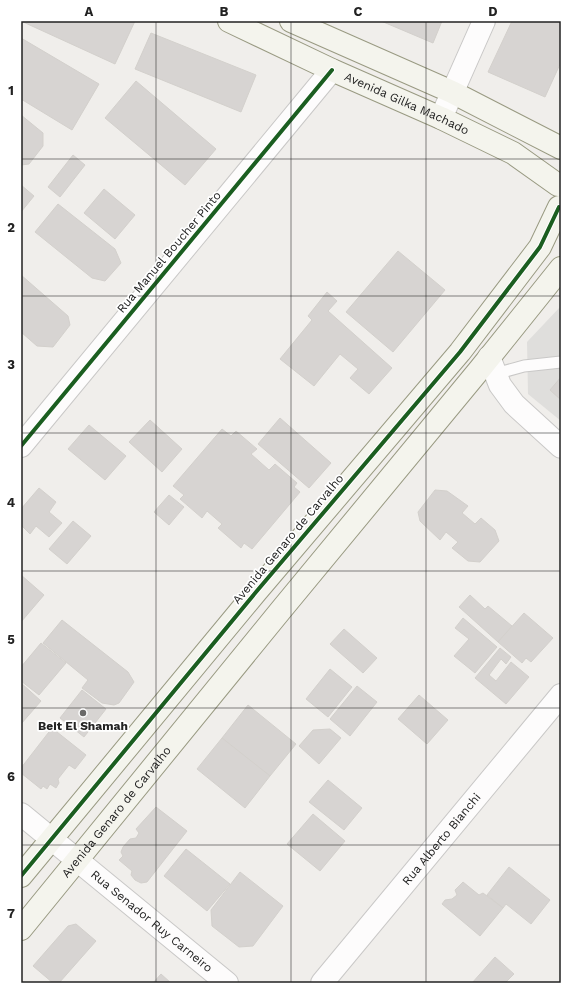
<svg xmlns="http://www.w3.org/2000/svg" width="582" height="1004" viewBox="0 0 582 1004" font-family="'Work Sans',sans-serif">
	<style>
		.residential { fill: #dfdedc }
		.building { fill: #d7d4d2; stroke: #d3d0cc }
		.lines { fill: none; stroke-linecap: round; stroke-linejoin: round }
		.lane-casing { stroke: #c9c8c7; stroke-width: 13 }
		.street-casing { stroke: #c9c8c7; stroke-width: 24 }
		.secondary-casing { stroke: #999a82; stroke-width: 24 }
		.lane { stroke: #fdfcfc; stroke-width: 11 }
		.street { stroke: #fdfcfc; stroke-width: 22 }
		.secondary { stroke: #f4f4ed; stroke-width: 22 }
		.cycleway-casing { stroke: #fff; stroke-width: 6 }
		.cycleway { stroke: #1b5e20; stroke-width: 4 }
		.grid { fill: none; stroke: #222; stroke-width: 1; stroke-opacity: 0.55 }
		.poi-dot { fill: #6a6968; stroke: #fff; stroke-width: 1.5 }
		.labels { text-anchor: middle; dominant-baseline: central; stroke-width: 3.5; stroke-linejoin: round; paint-order: stroke }
		.street-label { font-size: 12px; fill: #222; stroke: #fff }
		.poi-label { font-size: 12px; font-weight: bold; fill: #222; stroke: #fff }
		.neatline { fill: none; stroke: #222; stroke-width: 1.5 }
		.grid-label { font-size: 13px; text-anchor: middle; font-weight: bold; fill: #222 }
	</style>
	<rect width="100%" height="100%" fill="#f0eeeb"/>
	<!-- residential -->
	<polygon class="residential" points="561,306 561,421 528,394 527,342"/>
	<!-- building -->
	<g class="building">
		<polygon points="21,21 135,21 115,64"/>
		<polygon points="381,21 442,21 433,43"/>
		<polygon points="512,21 561,21 561,62 545,97 488,72"/>
		<polygon points="151,33 256,75 241,112 135,69"/>
		<polygon points="21,38 99,84 72,130 21,99"/>
		<polygon points="136,81 216,149 185,185 105,118"/>
		<polygon points="21,115 43,133 43,146 29,164 21,165"/>
		<polygon points="73,155 85,165 60,197 48,187"/>
		<polygon points="21,185 34,196 21,212"/>
		<polygon points="104,189 135,215 115,239 84,213"/>
		<polygon points="58,204 115,249 121,263 105,281 92,278 35,232"/>
		<polygon points="398,251 445,290 393,352 346,312"/>
		<polygon points="21,275 68,316 70,325 53,347 37,346 21,332"/>
		<polygon points="327,292 337,301 328,311 392,368 369,394 350,378 358,369 340,354 314,386 280,359 312,320 308,316"/>
		<polygon points="561,377 561,400 550,390"/>
		<polygon points="280,418 331,463 309,488 258,444"/>
		<polygon points="150,420 182,449 162,472 129,442"/>
		<polygon points="89,425 126,456 105,480 68,449"/>
		<polygon points="222,429 231,436 236,431 257,449 251,454 269,470 275,464 297,483 294,487 300,492 252,549 244,543 241,548 218,528 222,524 207,511 202,518 180,499 184,495 173,486"/>
		<polygon points="39,488 56,502 49,512 62,523 49,537 36,526 30,534 21,525 21,509"/>
		<polygon points="435,490 447,491 468,506 462,513 475,524 481,518 495,530 499,541 480,562 468,561 452,548 458,542 446,532 440,540 420,521 418,512"/>
		<polygon points="169,495 184,507 169,525 154,512"/>
		<polygon points="73,521 91,536 67,564 49,549"/>
		<polygon points="21,575 44,595 21,622"/>
		<polygon points="470,595 485,609 488,606 512,626 498,642 459,607"/>
		<polygon points="524,613 553,638 531,662 526,658 522,663 498,642"/>
		<polygon points="463,618 497,647 475,673 454,656 469,639 455,628"/>
		<polygon points="62,620 128,672 134,682 119,703 114,705 102,703 82,688 88,680 43,643"/>
		<polygon points="344,629 377,658 363,673 330,644"/>
		<polygon points="41,643 66,663 39,695 21,681 21,667"/>
		<polygon points="500,648 511,657 506,664 501,659 489,675 496,681 511,662 529,677 506,704 475,678"/>
		<polygon points="330,669 352,687 328,717 306,699"/>
		<polygon points="21,683 41,701 21,724"/>
		<polygon points="357,686 377,702 350,736 330,719"/>
		<polygon points="82,690 106,709 84,737 60,718"/>
		<polygon points="419,695 448,720 427,744 398,719"/>
		<polygon points="248,705 296,744 270,776 222,738"/>
		<polygon points="52,728 86,755 75,769 69,765 58,779 59,783 56,788 50,784 47,789 43,786 41,789 21,773 21,768"/>
		<polygon points="330,729 341,738 319,764 299,746 313,730"/>
		<polygon points="222,738 270,776 245,808 197,769"/>
		<polygon points="328,780 362,808 344,830 309,802"/>
		<polygon points="156,807 187,831 147,882 141,883 135,880 131,875 132,871 119,860 123,856 121,852 123,847 130,839 136,838 139,833 136,829"/>
		<polygon points="313,814 345,841 320,871 287,844"/>
		<polygon points="186,849 230,884 207,911 164,876"/>
		<polygon points="509,867 550,900 531,924 506,904 503,908 487,895"/>
		<polygon points="240,872 283,906 253,946 239,947 212,926 211,910"/>
		<polygon points="463,882 479,895 483,893 503,908 480,936 442,904 445,900 452,899 457,895 455,890"/>
		<polygon points="76,924 96,941 59,983 53,983 33,966 68,926"/>
		<polygon points="495,957 514,974 505,983 472,983"/>
		<polygon points="161,974 171,983 153,983"/>
	</g>
	<g class="lines">
		<!-- lane casing -->
		<g class="lane-casing">
			<polyline id="lane" points="495,374 524,366 561,362"/>
		</g>
		<!-- street casing -->
		<g class="street-casing">
			<g id="street">
				<polyline points="441,118 484,21"/>
				<polyline points="489,357 500,385 514,404 561,447"/>
				<polyline points="21,446 332,70"/>
				<path id="s1" d="M21,814L227,983"/>
				<path id="s2" d="M322,983L561,695"/>
			</g>
		</g>
		<!-- secondary casing -->
		<g class="secondary-casing">
			<g id="secondary">
				<path id="s3" d="M229,21L332,70L441,118L513,153L558,185"/>
				<polyline points="291,21 452,92 561,148"/>
				<polyline points="21,876 256,592 460,352 540,247 559,207"/>
				<path id="s4" d="M21,929L281,610L480,369L561,268"/>
			</g>
		</g>
		<!-- lane -->
		<use href="#lane" class="lane"/>
		<!-- street -->
		<use href="#street" class="street"/>
		<!-- secondary -->
		<use href="#secondary" class="secondary"/>
		<!-- cycleway casing -->
		<g class="cycleway-casing">
			<g id="cycleway">
				<polyline points="21,446 332,70"/>
				<polyline points="21,876 256,592 460,352 540,247 559,207"/>
			</g>
		</g>
		<!-- cycleway -->
		<use href="#cycleway" class="cycleway"/>
	</g>
	<!-- grid -->
	<path class="grid" d="M156,21V983M291,21V983M426,21V983M21,159H561M21,296H561M21,433H561M21,571H561M21,708H561M21,845H561"/>
	<!-- markers -->
	<circle class="poi-dot" cx="83" cy="713" r="4"/>
	<g class="labels">
		<!-- street labels -->
		<g class="street-label">
			<text stroke="none"><textPath href="#s3" startOffset="196">Avenida Gilka Machado</textPath></text>
			<text transform="translate(169 252) rotate(-50)">Rua Manuel Boucher Pinto</text>
			<text transform="translate(288 539) rotate(-50)">Avenida Genaro de Carvalho</text>
			<text stroke="none"><textPath href="#s4" startOffset="151">Avenida Genaro de Carvalho</textPath></text>
			<text stroke="none"><textPath href="#s2" startOffset="187">Rua Alberto Bianchi</textPath></text>
			<text stroke="none"><textPath href="#s1" startOffset="169">Rua Senador Ruy Carneiro</textPath></text>
		</g>
		<!-- poi labels -->
		<g class="poi-label">
			<text x="83" y="726">Beit El Shamah</text>
		</g>
	</g>
	<!-- border -->
	<rect width="582" height="1004" fill="none" stroke="#ffffff" stroke-width="44"/>
	<rect x="22" y="22" width="538" height="960" class="neatline"/>
	<g class="grid-label">
		<text x="89" y="16">A</text>
		<text x="224" y="16">B</text>
		<text x="358" y="16">C</text>
		<text x="493" y="16">D</text>
		<text x="11" y="95">1</text>
		<text x="11" y="232">2</text>
		<text x="11" y="369">3</text>
		<text x="11" y="507">4</text>
		<text x="11" y="644">5</text>
		<text x="11" y="781">6</text>
		<text x="11" y="918">7</text>
	</g>
</svg>
